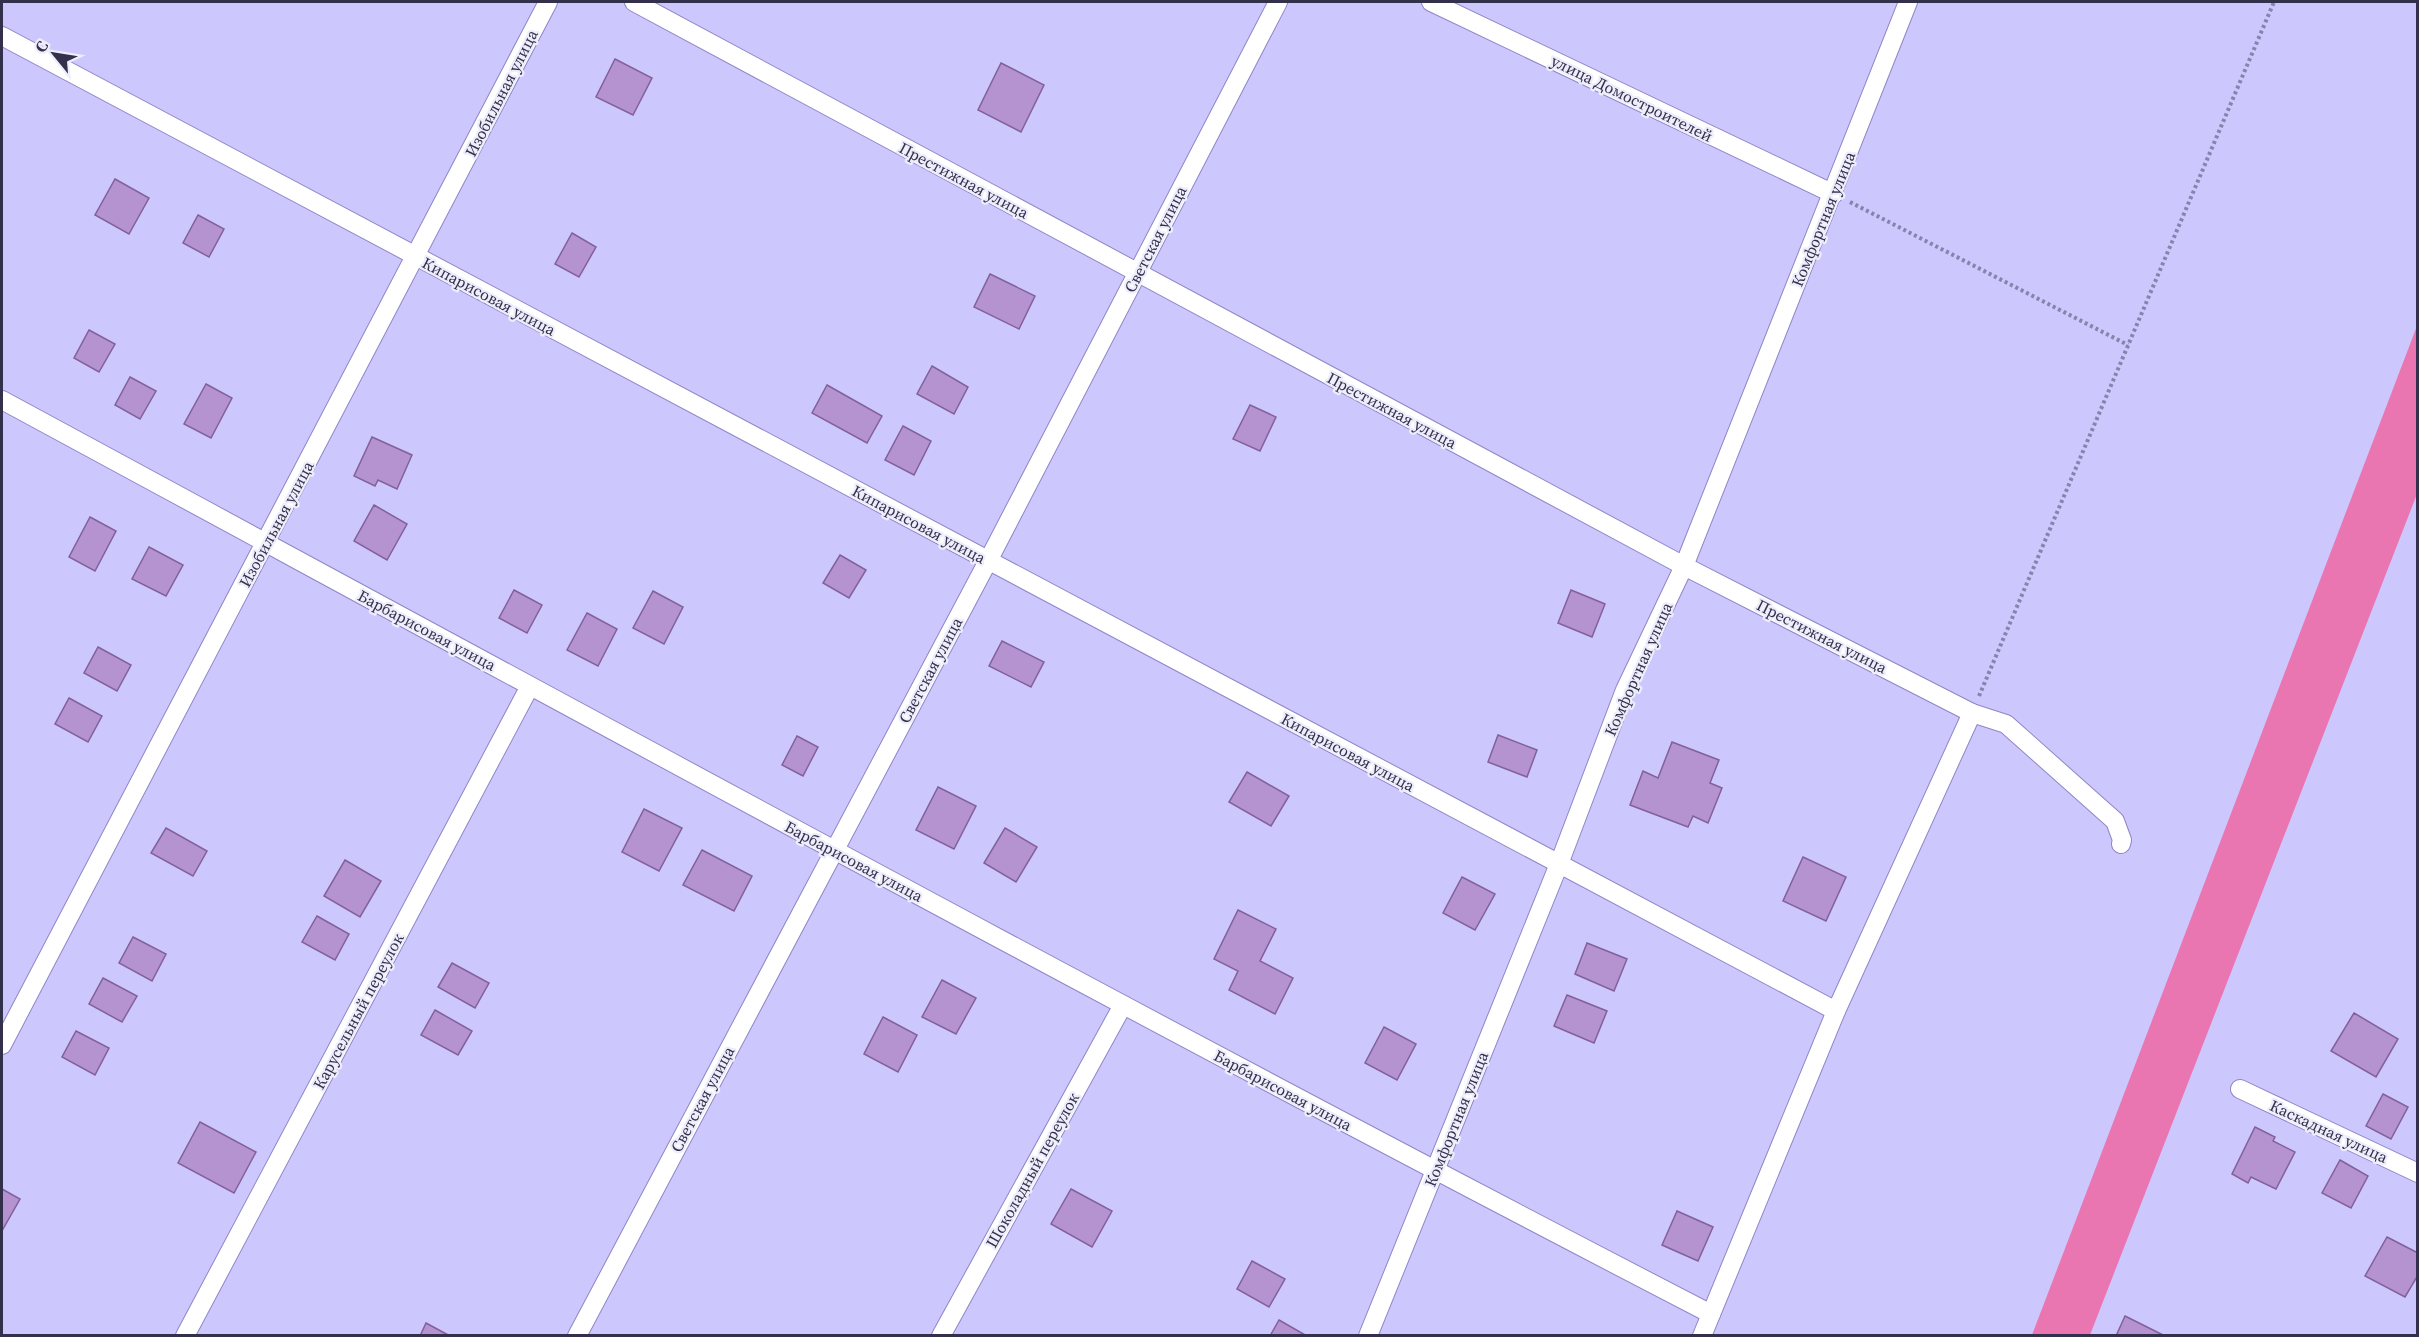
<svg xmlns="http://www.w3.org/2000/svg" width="2419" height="1337" viewBox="0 0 2419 1337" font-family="'Source Serif 4',serif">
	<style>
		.green { fill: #e975b1 }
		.building { fill: #b592d0; stroke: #82619b; stroke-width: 1.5 }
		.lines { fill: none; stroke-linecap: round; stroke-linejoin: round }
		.street-casing { stroke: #8f86c7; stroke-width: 20 }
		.path { stroke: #8783ad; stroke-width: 4; stroke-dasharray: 3 3; stroke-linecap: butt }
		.street { stroke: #fff; stroke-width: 18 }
		.labels { text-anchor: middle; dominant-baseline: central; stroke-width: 4.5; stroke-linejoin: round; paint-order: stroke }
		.street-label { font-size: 16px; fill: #33304b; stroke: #eeedfb }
	</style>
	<rect width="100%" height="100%" fill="#ccc7fd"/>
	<!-- green -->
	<polygon class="green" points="2417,326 2417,494 2090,1335 2032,1335"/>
	<!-- building -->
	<g class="building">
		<polygon points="615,59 652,78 633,115 596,97"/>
		<polygon points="1001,63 1044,85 1021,132 978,110"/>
		<polygon points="115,179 149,198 129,234 95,215"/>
		<polygon points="198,215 224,229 209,257 183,243"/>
		<polygon points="572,233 596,247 579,277 555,264"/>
		<polygon points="990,274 1035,296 1019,329 974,307"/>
		<polygon points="89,330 115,344 99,372 74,358"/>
		<polygon points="932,366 968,387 954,414 917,394"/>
		<polygon points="130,377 156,391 140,419 115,405"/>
		<polygon points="206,384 232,398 211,438 184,424"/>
		<polygon points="827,385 882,416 867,443 812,413"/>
		<polygon points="1250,405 1276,417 1260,451 1233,439"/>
		<polygon points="903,426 931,441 914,475 885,460"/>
		<polygon points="372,437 412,455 397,489 378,480 375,486 354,476"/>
		<polygon points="374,505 407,524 387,560 354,541"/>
		<polygon points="90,517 116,531 95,571 69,557"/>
		<polygon points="149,547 183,565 166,596 132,579"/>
		<polygon points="840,555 866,570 849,598 823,583"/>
		<polygon points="514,590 542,605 527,633 499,618"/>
		<polygon points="1571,590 1605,604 1592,637 1558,623"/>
		<polygon points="653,591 683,607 664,644 633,628"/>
		<polygon points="587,613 617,629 598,666 567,650"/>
		<polygon points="1002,641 1044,662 1031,687 989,666"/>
		<polygon points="98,647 131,665 117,691 84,673"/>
		<polygon points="69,698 102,716 88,742 55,724"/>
		<polygon points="1498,735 1537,750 1527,777 1488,762"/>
		<polygon points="797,736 818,747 803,776 782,765"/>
		<polygon points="1672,742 1719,760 1710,783 1722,788 1708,823 1693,816 1688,827 1630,805 1643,771 1658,778"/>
		<polygon points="1247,772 1289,796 1271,826 1229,802"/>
		<polygon points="938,787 976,806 954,849 916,830"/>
		<polygon points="644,809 682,828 659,871 622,852"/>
		<polygon points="166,828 207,851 193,876 151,853"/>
		<polygon points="1005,828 1037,847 1016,882 984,863"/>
		<polygon points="702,850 752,876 734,911 683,885"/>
		<polygon points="1803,857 1846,877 1826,921 1783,901"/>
		<polygon points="345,860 381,881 360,917 324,896"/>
		<polygon points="1462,877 1495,894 1475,930 1443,913"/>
		<polygon points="1238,910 1276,929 1260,961 1293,978 1275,1014 1229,990 1238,971 1214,959"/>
		<polygon points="317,916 349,934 335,960 302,942"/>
		<polygon points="133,937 166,954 152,981 119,963"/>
		<polygon points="1587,943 1627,959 1614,991 1575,974"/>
		<polygon points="452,963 489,983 475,1008 438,987"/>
		<polygon points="103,978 137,996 122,1022 89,1004"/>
		<polygon points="942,980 976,998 956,1034 922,1017"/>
		<polygon points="1567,995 1607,1011 1594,1043 1554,1026"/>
		<polygon points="435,1010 472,1031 458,1055 421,1035"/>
		<polygon points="2354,1013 2398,1039 2376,1077 2331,1051"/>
		<polygon points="883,1017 917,1035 898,1072 864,1054"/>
		<polygon points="1384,1027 1416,1044 1397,1080 1365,1063"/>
		<polygon points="76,1031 109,1048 95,1075 62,1057"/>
		<polygon points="2383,1094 2408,1107 2391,1139 2366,1126"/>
		<polygon points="200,1122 256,1152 234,1193 178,1163"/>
		<polygon points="2255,1127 2275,1137 2273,1141 2295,1152 2276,1189 2251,1177 2248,1183 2232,1174"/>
		<polygon points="2340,1160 2368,1176 2351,1208 2322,1193"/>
		<polygon points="2,1189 20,1199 3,1229 2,1228"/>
		<polygon points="1071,1189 1112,1211 1092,1247 1051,1224"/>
		<polygon points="1677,1211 1713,1227 1698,1261 1662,1245"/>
		<polygon points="2387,1237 2418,1253 2418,1275 2405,1297 2365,1276"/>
		<polygon points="1252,1261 1285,1279 1269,1307 1237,1289"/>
		<polygon points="2125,1316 2165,1336 2116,1336"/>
		<polygon points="1279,1320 1307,1336 1270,1336"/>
		<polygon points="426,1323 450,1336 420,1336"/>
	</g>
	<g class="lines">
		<!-- street casing -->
		<g class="street-casing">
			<g id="street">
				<polyline points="634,2 1684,566 1972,713 2006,724 2115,821 2122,840 2121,844"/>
				<polyline points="1431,2 1834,194"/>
				<polyline points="2,36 1836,1011"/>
				<path d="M2,400C570,707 1137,1017 1711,1314"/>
				<polyline points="2,1045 548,2"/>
				<polyline points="2240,1089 2418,1173"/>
				<polyline points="185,1336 530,686"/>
				<polyline points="577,1336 988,561 1278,2"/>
				<polyline points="941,1336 1123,1005"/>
				<polyline points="1368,1336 1559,864 1625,690 1684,566 1908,2"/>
				<polyline points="1702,1336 1836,1011 1972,713"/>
			</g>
		</g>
		<!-- path -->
		<g class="path">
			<polyline points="1850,202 2128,345"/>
			<polyline points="1979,696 2274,2"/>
		</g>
		<!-- street -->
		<use href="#street" class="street"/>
	</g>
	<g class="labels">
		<!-- street labels -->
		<g class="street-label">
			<text transform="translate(501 93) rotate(-63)">Изобильная улица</text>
			<text transform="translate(1632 98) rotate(26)">улица Домостроителей</text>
			<text transform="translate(964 180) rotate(28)">Престижная улица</text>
			<text transform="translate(1823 219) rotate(-68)">Комфортная улица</text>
			<text transform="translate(1155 239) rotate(-63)">Светская улица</text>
			<text transform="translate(489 296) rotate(28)">Кипарисовая улица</text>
			<text transform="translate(1392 410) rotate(28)">Престижная улица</text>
			<text transform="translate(276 524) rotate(-62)">Изобильная улица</text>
			<text transform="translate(919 524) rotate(28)">Кипарисовая улица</text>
			<text transform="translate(427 630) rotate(28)">Барбарисовая улица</text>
			<text transform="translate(1822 636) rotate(27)">Престижная улица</text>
			<text transform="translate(1638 669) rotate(-66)">Комфортная улица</text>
			<text transform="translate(930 670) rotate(-62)">Светская улица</text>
			<text transform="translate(1348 752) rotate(28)">Кипарисовая улица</text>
			<text transform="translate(854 861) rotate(28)">Барбарисовая улица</text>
			<text transform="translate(358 1011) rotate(-62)">Карусельный переулок</text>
			<text transform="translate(1283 1090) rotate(28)">Барбарисовая улица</text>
			<text transform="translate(702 1099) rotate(-62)">Светская улица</text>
			<text transform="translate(1456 1119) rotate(-68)">Комфортная улица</text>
			<text transform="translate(2329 1131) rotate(25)">Каскадная улица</text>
			<text transform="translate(1032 1170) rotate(-61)">Шоколадный переулок</text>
		</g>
	</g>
	<!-- border -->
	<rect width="2419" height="1337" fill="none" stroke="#33304b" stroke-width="6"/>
	<!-- north arrow -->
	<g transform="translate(54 54) rotate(300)" stroke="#eeedfb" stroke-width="4.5" paint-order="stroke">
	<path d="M0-4.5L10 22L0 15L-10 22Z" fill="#33304b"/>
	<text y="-9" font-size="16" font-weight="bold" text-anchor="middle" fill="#33304b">С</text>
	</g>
</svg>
